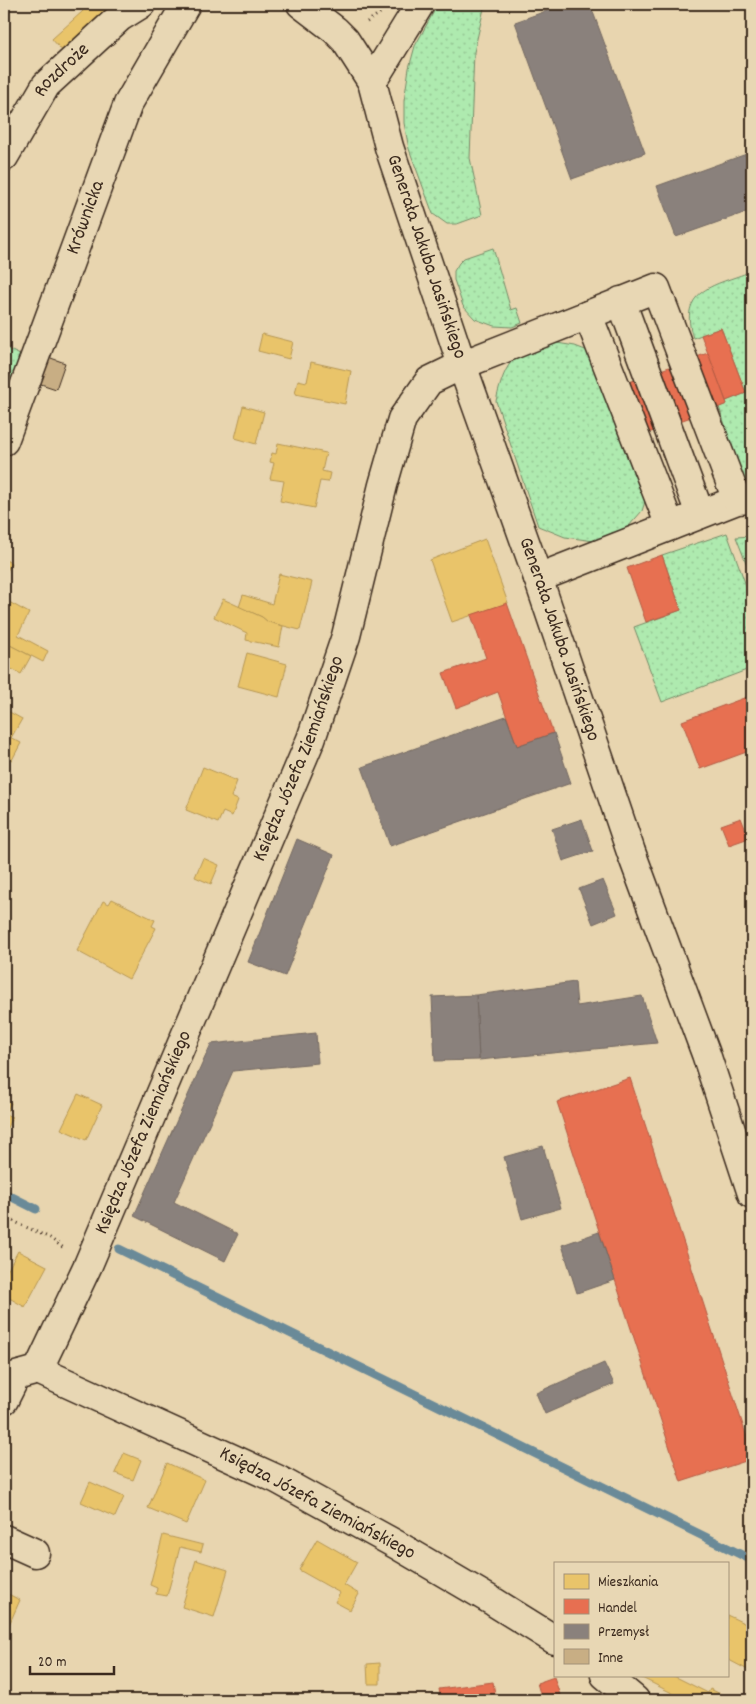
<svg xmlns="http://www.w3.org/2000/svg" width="756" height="1704" viewBox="0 0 756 1704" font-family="Dekko,sans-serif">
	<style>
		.grass { fill: url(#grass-dots); stroke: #748a66 }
		.homes { fill: #e9c46a; stroke: #b59653 }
		.shops { fill: #e76f51; stroke: #b35a42 }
		.industry { fill: #8a817c; stroke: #726760 }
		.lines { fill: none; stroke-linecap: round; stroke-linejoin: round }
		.stream { stroke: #6a8a98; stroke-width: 9 }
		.building { fill: #c8ae84; stroke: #3b2a1e }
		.minor-casing { stroke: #3b2a1e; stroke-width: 31 }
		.path { stroke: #3b2a1e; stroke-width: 3; stroke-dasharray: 1 4; stroke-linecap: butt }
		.minor { stroke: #e8d7b4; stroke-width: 28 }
		.labels { text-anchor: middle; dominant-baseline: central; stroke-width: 5; stroke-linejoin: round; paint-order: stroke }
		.street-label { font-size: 20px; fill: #3b2a1e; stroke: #e8d7b4 }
	</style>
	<defs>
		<pattern id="grass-dots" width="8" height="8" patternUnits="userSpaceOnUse" patternTransform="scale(1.25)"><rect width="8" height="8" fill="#aeeaaf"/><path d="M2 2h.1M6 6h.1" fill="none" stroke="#97c996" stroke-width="1.8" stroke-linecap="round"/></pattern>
	</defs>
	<rect width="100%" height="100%" fill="#e8d5af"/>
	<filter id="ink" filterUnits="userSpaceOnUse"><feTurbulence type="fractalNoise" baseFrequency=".02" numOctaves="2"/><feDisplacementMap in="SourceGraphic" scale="10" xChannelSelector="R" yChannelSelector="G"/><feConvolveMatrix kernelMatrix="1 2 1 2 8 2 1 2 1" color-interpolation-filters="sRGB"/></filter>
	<g filter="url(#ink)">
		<!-- grass -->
		<g class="grass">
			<polygon points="438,4 485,4 474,52 470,158 482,215 457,224 447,224 433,214 409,149 404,123 404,101 409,68 415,46"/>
			<polygon points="493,248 511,310 517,308 522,323 512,327 494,326 475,319 463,306 454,280 454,271 459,263 464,258"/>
			<path d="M747,273L752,274V481H744L719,407L727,404L726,401L746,393L721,328L693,338C678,291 712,286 747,273Z"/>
			<path d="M557,343L575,346L588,351L647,495L642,511L628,527L594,541L565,537L538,526L496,401C506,358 514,351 557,343Z"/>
			<polygon points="4,347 24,357 4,410"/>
			<polygon points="727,533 752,602 752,668 662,702 634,627 681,610 662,555"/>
			<polygon points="752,536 752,578 736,537"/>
		</g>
		<!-- homes -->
		<g class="homes">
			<polygon points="85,4 117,4 65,54 52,39 83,11 80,8"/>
			<polygon points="262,334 293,342 289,359 258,351"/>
			<polygon points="311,362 351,371 345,404 295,394 298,380 307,382"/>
			<polygon points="243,406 264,412 256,444 235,438"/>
			<polygon points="278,443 326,453 322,471 330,473 328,482 320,481 314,508 280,501 284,481 270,479 274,463 270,462 272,453 276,454"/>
			<polygon points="485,539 508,603 452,622 430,560"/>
			<polygon points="4,559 11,563 4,577"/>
			<polygon points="279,574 312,582 300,630 268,622 262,617 239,607 243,595 272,604"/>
			<polygon points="223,599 262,617 268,622 283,626 279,647 246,640 247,633 214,617"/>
			<polygon points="9,602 29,613 18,635 48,651 43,662 4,642 4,612"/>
			<polygon points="4,642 31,656 21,674 4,665"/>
			<polygon points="247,653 287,664 279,697 238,686"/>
			<polygon points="4,709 22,719 11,738 4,734"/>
			<polygon points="4,734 21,743 12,760 4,756"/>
			<polygon points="203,767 237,781 231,797 238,800 232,816 223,812 218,823 186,810"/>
			<polygon points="203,858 219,865 211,884 195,877"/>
			<polygon points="112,899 155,920 152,926 156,928 129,979 77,951 103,901 109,904"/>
			<polygon points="78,1094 102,1105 86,1140 61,1129"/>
			<polygon points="4,1099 11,1103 5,1114 12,1117 4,1134"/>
			<polygon points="18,1251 47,1266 25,1307 4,1295 4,1277"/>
			<polygon points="124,1453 141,1460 133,1480 115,1473"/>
			<polygon points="167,1463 205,1480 186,1524 148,1508"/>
			<polygon points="90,1482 124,1497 115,1517 81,1502"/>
			<polygon points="163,1535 203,1545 201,1552 180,1547 167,1596 156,1594 157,1588 150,1585"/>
			<polygon points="317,1539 357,1562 344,1585 359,1594 350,1610 335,1602 340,1593 299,1570"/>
			<polygon points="196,1560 228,1570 214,1617 182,1607"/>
			<polygon points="4,1592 20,1600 4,1636"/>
			<polygon points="727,1615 752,1627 752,1662 748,1670 727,1659"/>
			<polygon points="380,1663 380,1684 368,1684 367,1664"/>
			<polygon points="636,1675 672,1675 708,1693 710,1689 725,1696 723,1700 686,1700"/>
		</g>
		<!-- shops -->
		<g class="shops">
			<polygon points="721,328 746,393 726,401 701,335"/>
			<polygon points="708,353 727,404 707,412 688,360"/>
			<polygon points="675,365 694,416 674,423 655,372"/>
			<polygon points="644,377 663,428 642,435 623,384"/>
			<polygon points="662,555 681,610 646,622 627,568"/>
			<polygon points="507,603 553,733 517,746 498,692 456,708 443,673 486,658 471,615"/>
			<polygon points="752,695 752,750 700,769 682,721"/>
			<polygon points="741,818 749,838 729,845 721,825"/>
			<polygon points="630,1078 752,1453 752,1459 681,1482 557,1102"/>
			<polygon points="554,1677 561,1698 554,1700 542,1700 537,1683"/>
			<polygon points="493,1682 496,1700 441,1700 439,1689"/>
		</g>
		<!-- industry -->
		<g class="industry">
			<polygon points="566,4 590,4 645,153 572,179 515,22"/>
			<polygon points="752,152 752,210 676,237 657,186"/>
			<polygon points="506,716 517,746 554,733 571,783 390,846 362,767"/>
			<polygon points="582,819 593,851 563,861 552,829"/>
			<polygon points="297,839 334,855 285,976 248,962"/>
			<polygon points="603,880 617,914 593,924 579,889"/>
			<polygon points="575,982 577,1006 642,996 657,1043 479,1060 476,995"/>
			<polygon points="476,995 479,1060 435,1061 432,997"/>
			<polygon points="316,1033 318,1063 233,1071 174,1202 238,1234 225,1261 134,1216 211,1044"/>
			<polygon points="543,1146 561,1208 522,1219 504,1157"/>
			<polygon points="599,1232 615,1280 577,1293 562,1245"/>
			<polygon points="604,1363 614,1384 545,1414 536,1393"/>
		</g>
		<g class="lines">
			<!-- stream -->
			<g class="stream">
				<polyline points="4,1193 36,1209"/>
				<polyline points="119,1249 752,1560"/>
			</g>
		</g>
		<!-- building -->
		<polygon class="building" points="48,357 65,363 56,389 38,383"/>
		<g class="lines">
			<!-- minor casing -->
			<g class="minor-casing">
				<g id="minor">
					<path id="s1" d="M301,4L335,30L345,40L372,82L389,147L462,365L538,578L631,852L706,1054L752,1194"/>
					<polyline points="372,82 420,4"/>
					<path id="s2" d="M4,157L46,85L120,17L141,4"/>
					<polyline points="621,301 700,514"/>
					<polyline points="588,315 670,526"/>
					<path id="s3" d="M4,441L128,104L186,4"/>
					<polyline points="538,578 737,500 752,499"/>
					<polyline points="4,1400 16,1376 38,1370"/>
					<polyline points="4,1539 35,1553"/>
					<path id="s4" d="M555,1640L494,1602L397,1545L277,1479L38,1370L88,1265L311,739L346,636L383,485L402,419L429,381L462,365L656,288L737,500"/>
					<polyline points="605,1675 635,1700"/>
				</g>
			</g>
			<!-- path -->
			<g class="path">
				<polyline points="367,22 380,13"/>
				<polyline points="4,1217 50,1238 65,1249"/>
			</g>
			<!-- minor -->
			<use href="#minor" class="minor"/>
		</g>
	</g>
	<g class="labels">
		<!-- street labels -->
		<g class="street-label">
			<text stroke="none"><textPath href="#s2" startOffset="105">Rozdroże</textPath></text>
			<text stroke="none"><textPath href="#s3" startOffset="238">Krównicka</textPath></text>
			<text stroke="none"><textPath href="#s1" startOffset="290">Generała Jakuba Jasińskiego</textPath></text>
			<text stroke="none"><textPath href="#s1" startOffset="695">Generała Jakuba Jasińskiego</textPath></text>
			<text stroke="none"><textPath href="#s4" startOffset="1249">Księdza Józefa Ziemiańskiego</textPath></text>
			<text stroke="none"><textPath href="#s4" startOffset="844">Księdza Józefa Ziemiańskiego</textPath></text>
			<text transform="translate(317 1504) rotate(28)">Księdza Józefa Ziemiańskiego</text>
		</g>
	</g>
	<!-- margin -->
	<rect width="756" height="1704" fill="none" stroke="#e8d7b4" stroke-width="20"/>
	<rect x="10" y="10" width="736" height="1684" fill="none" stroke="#3b2a1e" stroke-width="2" filter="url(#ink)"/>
	<!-- legend -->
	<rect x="554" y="1562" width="175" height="115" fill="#e8d7b4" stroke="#a39278"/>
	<rect x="564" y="1574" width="25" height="15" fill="#e9c46a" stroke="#a39278"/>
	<text x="598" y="1586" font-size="15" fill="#3b2a1e">Mieszkania</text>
	<rect x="564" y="1599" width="25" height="15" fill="#e76f51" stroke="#a39278"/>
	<text x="598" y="1612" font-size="15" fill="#3b2a1e">Handel</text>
	<rect x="564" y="1624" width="25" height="15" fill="#8a817c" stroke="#a39278"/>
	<text x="598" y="1636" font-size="15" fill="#3b2a1e">Przemysł</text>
	<rect x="564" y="1649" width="25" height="15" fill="#c8ae84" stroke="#a39278"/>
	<text x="598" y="1662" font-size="15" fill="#3b2a1e">Inne</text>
	<!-- scale -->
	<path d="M30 1666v8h84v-8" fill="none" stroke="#3b2a1e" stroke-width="2.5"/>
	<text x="38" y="1666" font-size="15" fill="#3b2a1e" stroke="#e8d7b4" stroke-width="4" paint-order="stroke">20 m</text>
</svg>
